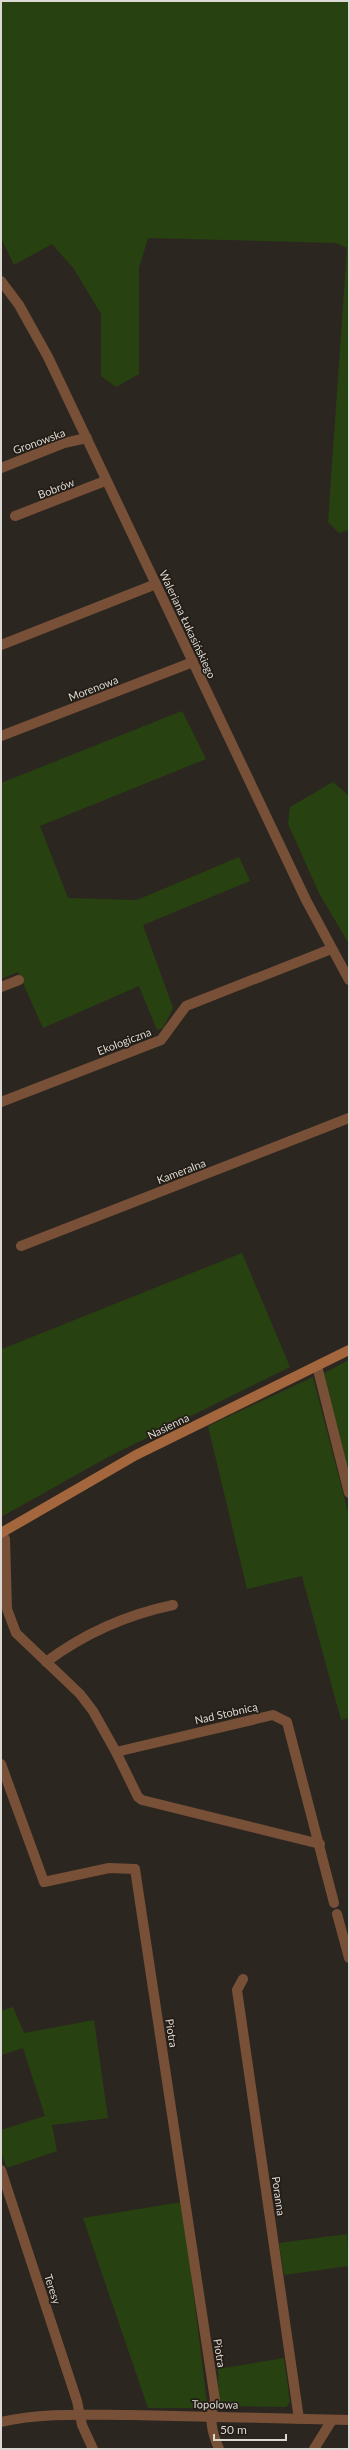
<svg xmlns="http://www.w3.org/2000/svg" width="350" height="2450" viewBox="0 0 350 2450" font-family="Lato,sans-serif">
	<style>
		.green { fill: #274210 }
		.lines { fill: none; stroke-linecap: round; stroke-linejoin: round }
		.street { stroke: #785037; stroke-width: 10 }
		.secondary { stroke: #a4663c; stroke-width: 10 }
		.labels { text-anchor: middle; dominant-baseline: central; stroke-width: 3.5; stroke-linejoin: round; paint-order: stroke }
		.street-label { font-size: 11px; fill: #dcd8d3; stroke: #231d16 }
	</style>
	<rect width="100%" height="100%" fill="#2c2620"/>
	<!-- green -->
	<g class="green">
		<polygon points="1,1 349,1 349,530 339,533 328,522 347,248 336,243 148,238 139,268 139,374 116,387 101,376 101,314 74,269 52,244 14,265 1,238"/>
		<polygon points="182,711 206,759 40,826 68,898 137,900 239,857 250,881 143,925 173,1008 163,1028 157,1030 139,986 43,1028 18,972 1,979 1,783"/>
		<polygon points="333,782 349,796 349,944 319,893 288,824 290,807"/>
		<polygon points="242,1253 290,1367 108,1457 1,1517 1,1347 2,1349"/>
		<polygon points="349,1360 349,1480 324,1373"/>
		<polygon points="313,1377 349,1516 349,1718 341,1720 302,1576 247,1589 208,1426"/>
		<polygon points="13,2007 24,2033 94,2020 108,2118 52,2125 57,2151 7,2168 1,2152 1,2130 45,2116 23,2048 1,2055 1,2011"/>
		<polygon points="182,2202 207,2402 197,2408 148,2408 83,2218"/>
		<polygon points="347,2234 349,2266 284,2275 279,2243"/>
		<polygon points="284,2358 290,2402 286,2407 219,2406 218,2369"/>
	</g>
	<g class="lines">
		<!-- street -->
		<g class="street">
			<polyline points="1,281 19,305 48,357 306,900 349,980"/>
			<polyline points="1,468 64,443 87,438"/>
			<polyline points="15,516 105,481"/>
			<polyline points="1,645 156,584"/>
			<polyline points="1,736 193,662"/>
			<polyline points="1,987 19,980"/>
			<polyline points="1,1102 161,1040 186,1006 331,949"/>
			<polyline points="21,1246 349,1118"/>
			<polyline points="317,1366 349,1493"/>
			<polyline points="1,1532 5,1539 7,1609 16,1633 80,1694 93,1711 116,1752 273,1715 287,1722 334,1903"/>
			<path d="M46,1662C85,1633 125,1615 173,1605"/>
			<polyline points="116,1752 138,1797 142,1800 320,1844"/>
			<path d="M1,1764L44,1882L109,1868L135,1869L215,2400C209,2419 211,2430 219,2449"/>
			<polyline points="337,1914 349,1958"/>
			<polyline points="243,1979 237,1990 299,2419"/>
			<polyline points="1,2170 77,2401 82,2425 93,2449"/>
			<path d="M1,2422C43,2412 88,2415 131,2415C204,2416 276,2419 349,2420"/>
			<polyline points="314,2449 332,2420"/>
		</g>
		<!-- secondary -->
		<polyline class="secondary" points="1,1533 136,1455 349,1350"/>
	</g>
	<g class="labels">
		<!-- street labels -->
		<g class="street-label">
			<text transform="translate(39 441) rotate(-20)">Gronowska</text>
			<text transform="translate(56 488) rotate(-21)">Bobrów</text>
			<text transform="translate(188 624) rotate(65)">Waleriana Łukasińskiego</text>
			<text transform="translate(93 688) rotate(-21)">Morenowa</text>
			<text transform="translate(124 1041) rotate(-21)">Ekologiczna</text>
			<text transform="translate(181 1171) rotate(-21)">Kameralna</text>
			<text transform="translate(168 1426) rotate(-26)">Nasienna</text>
			<text transform="translate(226 1713) rotate(-13)">Nad Stobnicą</text>
			<text transform="translate(172 2033) rotate(81)">Piotra</text>
			<text transform="translate(279 2196) rotate(82)">Poranna</text>
			<text transform="translate(53 2289) rotate(72)">Teresy</text>
			<text transform="translate(220 2353) rotate(81)">Piotra</text>
			<text transform="translate(215 2404) rotate(1)">Topolowa</text>
		</g>
	</g>
	<!-- border -->
	<rect width="350" height="2450" fill="none" stroke="#dcd8d3" stroke-width="4"/>
	<!-- scale -->
	<path d="M214 2434v6h72v-6" fill="none" stroke="#dcd8d3" stroke-width="2"/>
	<text x="220" y="2434" font-size="12" fill="#dcd8d3" stroke="#231d16" stroke-width="3" paint-order="stroke">50 m</text>
</svg>
